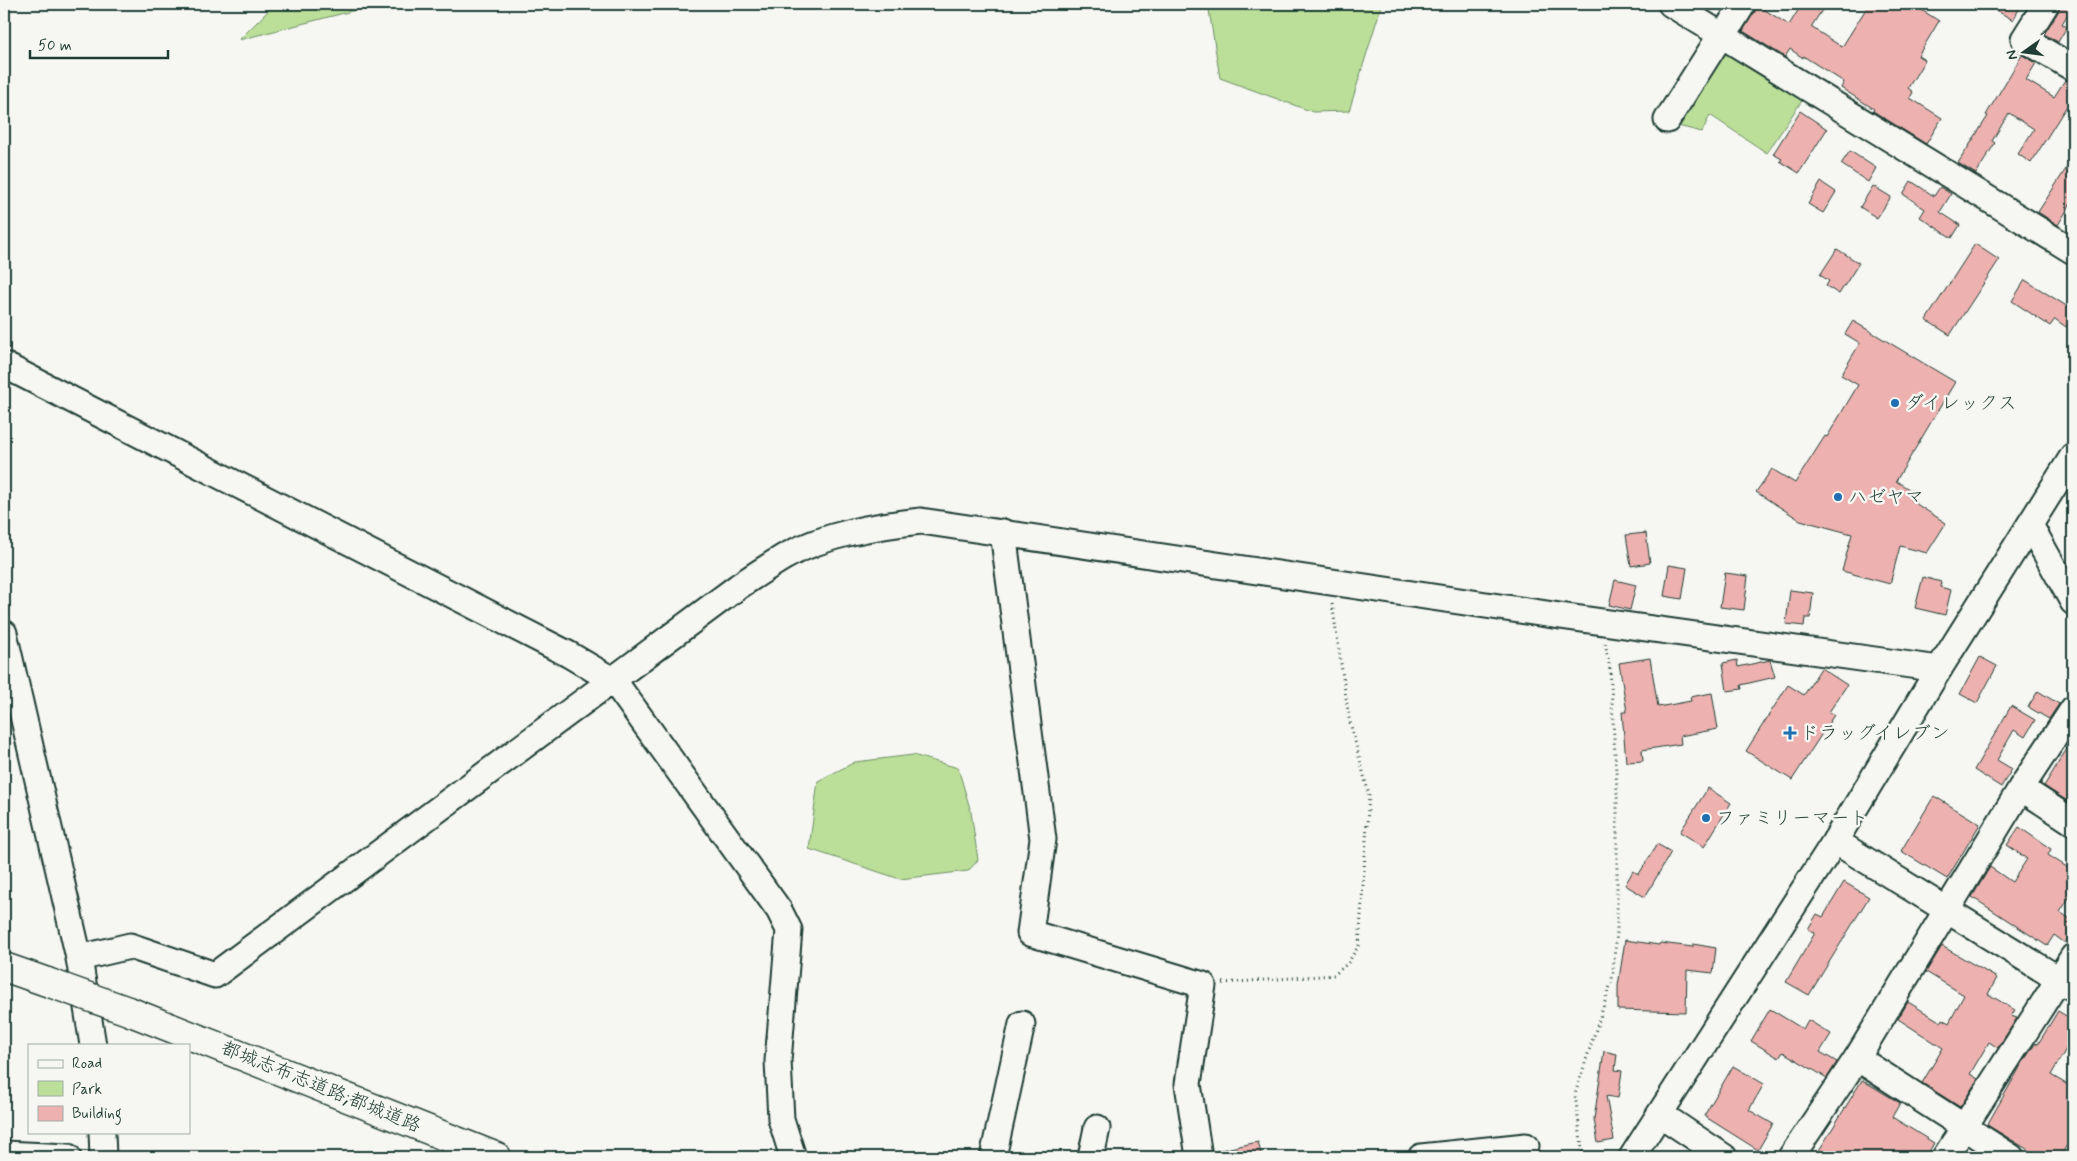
<svg xmlns="http://www.w3.org/2000/svg" width="2077" height="1161" viewBox="0 0 2077 1161" font-family="Mynerve,'Klee One',sans-serif">
	<style>
		.green { fill: #bbdf99; stroke: #6d8e66 }
		.building { fill: #edb1af; stroke: #1f3d34 }
		.lines { fill: none; stroke-linecap: round; stroke-linejoin: round }
		.minor-casing { stroke: #1f3d34; stroke-width: 29 }
		.highway-casing { stroke: #1f3d34; stroke-width: 31 }
		.path { stroke: #1f3d34; stroke-width: 3; stroke-dasharray: 1 4; stroke-linecap: butt }
		.minor { stroke: #f6f6f2; stroke-width: 25 }
		.highway { stroke: #f6f6f2; stroke-width: 28 }
		.highway-bridge-casing { stroke: #1f3d34; stroke-width: 31; stroke-linecap: butt }
		.highway-bridge { stroke: #f6f6f2; stroke-width: 28 }
		.poi-dot { fill: #1f6fb2; stroke: #f6f6f2; stroke-width: 2 }
		.labels { text-anchor: middle; dominant-baseline: central; stroke-width: 5; stroke-linejoin: round; paint-order: stroke }
		.poi-label { font-size: 19px; fill: #1f3d34; stroke: #f6f6f2; text-anchor: start }
		.street-label { font-size: 19px; fill: #1f3d34; stroke: #f6f6f2 }
	</style>
	<rect width="100%" height="100%" fill="#f6f6f2"/>
	<filter id="ink" filterUnits="userSpaceOnUse"><feTurbulence type="fractalNoise" baseFrequency=".02" numOctaves="2"/><feDisplacementMap in="SourceGraphic" scale="10" xChannelSelector="R" yChannelSelector="G"/><feConvolveMatrix kernelMatrix="1 2 1 2 8 2 1 2 1" color-interpolation-filters="sRGB"/></filter>
	<g filter="url(#ink)">
		<!-- green -->
		<g class="green">
			<polygon points="275,4 379,4 239,40"/>
			<polygon points="1208,4 1380,4 1381,7 1349,111 1313,112 1220,78"/>
			<polygon points="1725,42 1805,96 1767,153 1710,115 1702,132 1670,124"/>
			<polygon points="913,755 958,768 971,812 978,860 968,871 900,879 809,849 818,781 855,762"/>
		</g>
		<!-- building -->
		<g class="building">
			<polygon points="1802,4 1826,4 1811,27 1842,47 1869,4 1912,4 1939,21 1918,56 1925,60 1908,88 1913,92 1910,98 1942,118 1926,144 1873,111 1874,109 1841,88 1844,82 1803,56 1803,58 1790,49 1785,57 1743,31 1757,5 1789,25"/>
			<polygon points="1985,4 2022,4 2013,20"/>
			<polygon points="2060,4 2073,5 2062,24 2067,27 2058,42 2044,34 2058,12"/>
			<polygon points="2022,55 2036,63 2026,80 2054,97 2065,80 2073,81 2073,96 2031,163 2018,154 2034,129 2009,113 1992,141 1995,143 1976,174 1958,163 1988,116 1986,115"/>
			<polygon points="1800,111 1827,129 1799,173 1780,161 1782,159 1773,154"/>
			<polygon points="1850,151 1876,168 1868,182 1841,164"/>
			<polygon points="2073,158 2073,200 2058,225 2038,212"/>
			<polygon points="1911,181 1934,196 1940,187 1951,194 1940,212 1960,225 1952,238 1920,217 1925,209 1903,194"/>
			<polygon points="1821,182 1836,192 1823,213 1808,204"/>
			<polygon points="1873,186 1891,197 1877,218 1860,207"/>
			<polygon points="1975,244 1999,260 1950,335 1926,320"/>
			<polygon points="1837,249 1859,263 1839,294 1826,286 1829,281 1820,275"/>
			<polygon points="2025,280 2073,310 2073,316 2066,327 2055,319 2050,326 2012,301"/>
			<polygon points="1853,321 1955,382 1896,481 1915,493 1910,500 1946,523 1927,553 1900,546 1890,584 1842,571 1852,534 1800,520 1756,492 1772,469 1795,483 1825,436 1827,437 1858,385 1841,375 1860,343 1845,334"/>
			<polygon points="1646,533 1650,563 1631,566 1626,535"/>
			<polygon points="1669,565 1687,568 1682,599 1664,596"/>
			<polygon points="1725,573 1748,576 1744,610 1720,607"/>
			<polygon points="1923,577 1941,582 1940,587 1951,590 1945,615 1915,608"/>
			<polygon points="1615,580 1636,585 1630,610 1609,605"/>
			<polygon points="1790,590 1813,593 1810,618 1805,618 1804,626 1786,624"/>
			<polygon points="1980,657 1997,666 1977,703 1960,694"/>
			<polygon points="1650,658 1658,707 1691,701 1690,697 1712,693 1718,729 1680,736 1681,744 1642,750 1643,761 1626,762 1622,712 1627,712 1619,663"/>
			<polygon points="1737,660 1738,667 1770,660 1775,677 1741,685 1742,689 1727,691 1723,663"/>
			<polygon points="1821,668 1847,685 1829,712 1834,715 1792,780 1746,751 1788,685 1804,695"/>
			<polygon points="2038,691 2059,704 2049,719 2028,707"/>
			<polygon points="2011,706 2035,720 2025,737 2014,730 1997,760 2012,769 2001,787 1974,770"/>
			<polygon points="2073,739 2073,796 2069,802 2044,786"/>
			<polygon points="1708,788 1731,803 1704,847 1680,832"/>
			<polygon points="1934,796 1980,824 1947,879 1901,851"/>
			<polygon points="2019,827 2051,849 2048,855 2073,871 2073,892 2060,912 2073,921 2073,931 2065,943 2054,935 2047,946 1972,897 1990,867 2012,882 2027,859 2007,845"/>
			<polygon points="1657,844 1671,852 1645,897 1625,885 1633,871 1639,874"/>
			<polygon points="1844,882 1869,897 1809,995 1786,982 1815,933 1808,929 1817,914 1823,917"/>
			<polygon points="1625,940 1659,945 1660,943 1693,947 1693,944 1716,948 1713,973 1687,970 1686,1012 1618,1010 1618,986"/>
			<polygon points="1942,946 1997,978 1988,994 2015,1010 2011,1016 2017,1018 1998,1048 1989,1042 1970,1074 1978,1079 1960,1107 1922,1083 1943,1048 1898,1019 1908,1002 1941,1022 1942,1019 1949,1023 1964,995 1926,972"/>
			<polygon points="1770,1009 1803,1029 1808,1020 1831,1034 1820,1052 1837,1062 1827,1078 1783,1052 1779,1058 1751,1041"/>
			<polygon points="2058,1011 2073,1020 2073,1037 2051,1075 2073,1088 2073,1114 2067,1124 2073,1128 2073,1149 2067,1145 2060,1157 2040,1157 1987,1125 2023,1062 2033,1047 2036,1043 2038,1044"/>
			<polygon points="1604,1051 1617,1054 1615,1070 1622,1071 1618,1098 1606,1096 1614,1140 1598,1143 1594,1119"/>
			<polygon points="1733,1066 1764,1084 1749,1110 1773,1124 1758,1150 1704,1116"/>
			<polygon points="1862,1080 1900,1103 1892,1117 1934,1143 1926,1157 1815,1157"/>
			<polygon points="1258,1142 1262,1157 1217,1157 1216,1151"/>
		</g>
		<g class="lines">
			<!-- minor casing -->
			<g class="minor-casing">
				<g id="minor">
					<polyline points="1671,4 2073,251"/>
					<polyline points="2046,4 2024,39 2071,67 2073,63"/>
					<polyline points="1723,36 1743,4"/>
					<polyline points="1667,120 1721,35"/>
					<polyline points="4,365 568,654 614,681 779,910 789,930 778,1061 781,1119 793,1157"/>
					<polyline points="2030,525 2073,602"/>
					<polyline points="1003,532 1043,839 1030,933 1203,985 1188,1084 1199,1157"/>
					<polyline points="4,633 79,958 93,1045"/>
					<polyline points="2021,788 2073,822"/>
					<polyline points="1835,841 2073,988"/>
					<path d="M79,958L130,946L215,975L739,586C754,576 769,566 784,557C825,534 875,526 921,521L1560,616L1939,669"/>
					<polyline points="1660,1114 1724,1157"/>
					<polyline points="102,1132 103,1157"/>
					<polyline points="4,1154 68,1157"/>
					<polyline points="993,1157 1022,1024"/>
					<polyline points="1091,1157 1097,1128"/>
					<polyline points="1421,1157 1526,1146"/>
					<polyline points="1632,1157 1835,841 1939,669 2073,456"/>
					<polyline points="1791,1157 1857,1058"/>
					<polyline points="1945,1157 2073,957"/>
					<polyline points="2011,1157 1857,1058 2021,788 2073,709"/>
				</g>
			</g>
			<!-- highway casing -->
			<g class="highway-casing">
				<g id="highway">
					<polyline points="4,967 47,982"/>
					<polyline points="131,1012 497,1157"/>
				</g>
			</g>
			<!-- path -->
			<g class="path">
				<polyline points="1223,983 1334,975 1348,963 1359,945 1369,795 1349,718 1332,603"/>
				<polyline points="1583,1157 1575,1094 1612,980 1617,932 1617,789 1610,668 1605,643"/>
			</g>
			<!-- minor -->
			<use href="#minor" class="minor"/>
			<!-- highway -->
			<use href="#highway" class="highway"/>
			<!-- highway-bridge casing -->
			<g class="highway-bridge-casing">
				<polyline id="highway-bridge" points="47,982 131,1012"/>
			</g>
			<!-- highway-bridge -->
			<use href="#highway-bridge" class="highway-bridge"/>
		</g>
	</g>
	<!-- markers -->
	<g class="poi-dot">
		<circle cx="1895" cy="403" r="5"/>
		<circle cx="1838" cy="497" r="5"/>
		<path d="M1787.5 725.5h5v5h5v5h-5v5h-5v-5h-5v-5h5z"/>
		<circle cx="1706" cy="818" r="5"/>
	</g>
	<g class="labels">
		<!-- poi labels -->
		<g class="poi-label">
			<text x="1905" y="403">ダイレックス</text>
			<text x="1848" y="497">ハゼヤマ</text>
			<text x="1800" y="733">ドラッグイレブン</text>
			<text x="1716" y="818">ファミリーマート</text>
		</g>
		<!-- street labels -->
		<g class="street-label">
			<text transform="translate(321 1087) rotate(22)">都城志布志道路;都城道路</text>
		</g>
	</g>
	<!-- margin -->
	<rect width="2077" height="1161" fill="none" stroke="#f6f6f2" stroke-width="20"/>
	<rect x="10" y="10" width="2057" height="1141" fill="none" stroke="#1f3d34" stroke-width="2" filter="url(#ink)"/>
	<!-- legend -->
	<rect x="28" y="1044" width="162" height="90" fill="#f6f6f2" stroke="#a0aca6"/>
	<rect x="38" y="1060" width="25" height="8" fill="#f6f6f2" stroke="#a0aca6"/>
	<text x="72" y="1068" font-size="15" fill="#1f3d34">Road</text>
	<rect x="38" y="1081" width="25" height="15" fill="#bbdf99" stroke="#a0aca6"/>
	<text x="72" y="1094" font-size="15" fill="#1f3d34">Park</text>
	<rect x="38" y="1106" width="25" height="15" fill="#edb1af" stroke="#a0aca6"/>
	<text x="72" y="1118" font-size="15" fill="#1f3d34">Building</text>
	<!-- north arrow -->
	<g transform="translate(2024 52) rotate(256)" stroke="#f6f6f2" stroke-width="4" paint-order="stroke">
	<path d="M0-4L9 19L0 12L-9 19Z" fill="#1f3d34"/>
	<text y="-8" font-size="14" font-weight="bold" text-anchor="middle" fill="#1f3d34">N</text>
	</g>
	<!-- scale -->
	<path d="M30 50v8h138v-8" fill="none" stroke="#1f3d34" stroke-width="2.5"/>
	<text x="38" y="50" font-size="15" fill="#1f3d34" stroke="#f6f6f2" stroke-width="4" paint-order="stroke">50 m</text>
</svg>
